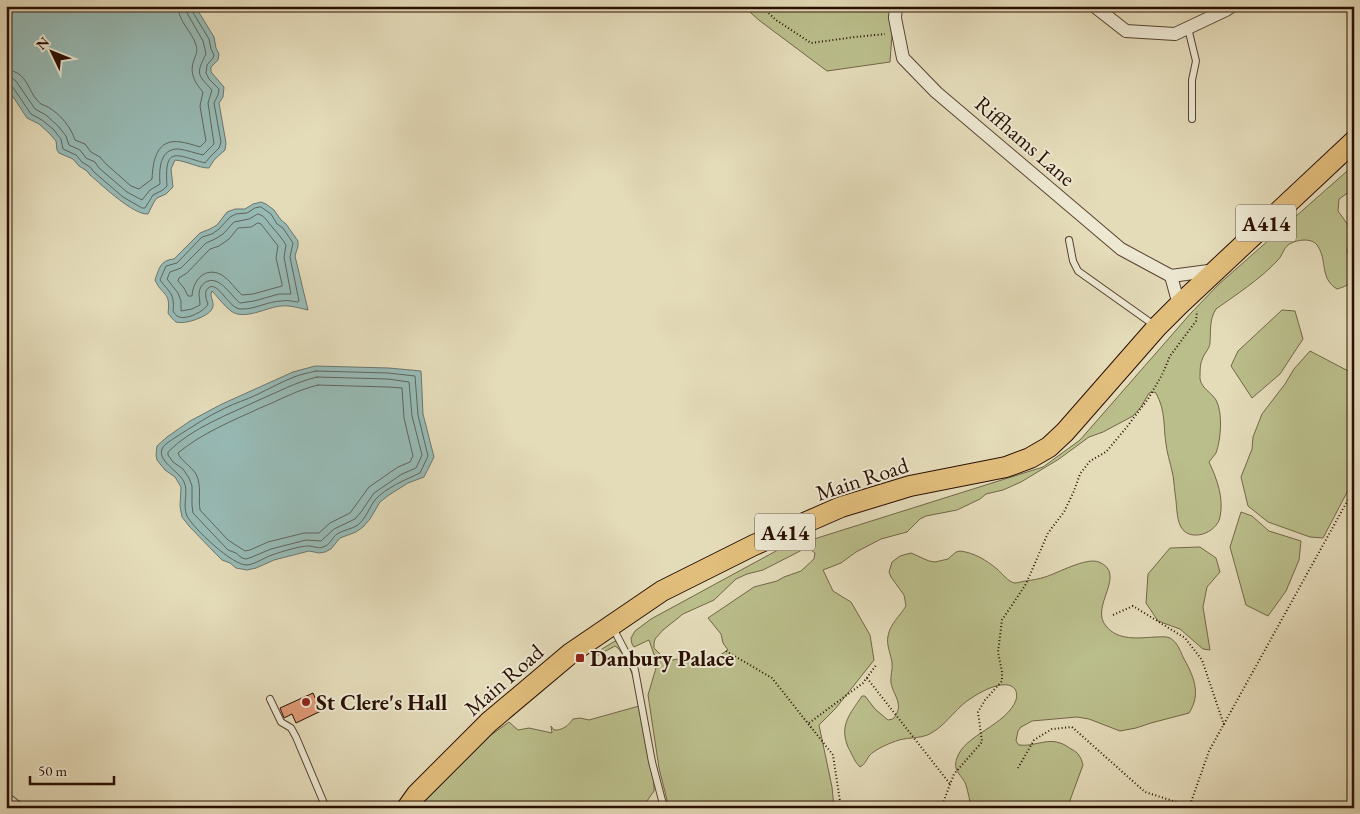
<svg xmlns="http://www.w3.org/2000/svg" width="1360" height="814" viewBox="0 0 1360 814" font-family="'EB Garamond',serif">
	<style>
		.green { fill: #babe8b; stroke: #726647; fill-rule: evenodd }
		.water { fill: #97bab5; stroke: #6b766e }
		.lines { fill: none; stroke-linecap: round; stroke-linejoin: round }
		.shore { stroke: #60645c; stroke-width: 1 }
		.building { fill: #df9975; stroke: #2a0f03 }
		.service-casing { stroke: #584230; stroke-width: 8 }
		.minor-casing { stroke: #584230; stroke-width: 14 }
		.primary-casing { stroke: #2a0f03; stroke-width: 22 }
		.path { stroke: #2a0f03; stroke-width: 2; stroke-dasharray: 1 2.5; stroke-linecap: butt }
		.service { stroke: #ede8d2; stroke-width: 6 }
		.minor { stroke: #ede8d2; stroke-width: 12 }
		.primary { stroke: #e2be7c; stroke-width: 20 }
		.poi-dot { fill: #8f2418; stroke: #ede8d2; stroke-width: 2 }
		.labels { text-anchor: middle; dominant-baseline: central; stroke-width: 4; stroke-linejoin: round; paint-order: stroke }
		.shield { fill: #ede8d2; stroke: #645041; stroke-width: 1 }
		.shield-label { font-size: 21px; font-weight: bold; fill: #2a0f03 }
		.street-label { font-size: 22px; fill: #2a0f03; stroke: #ede8d2 }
		.poi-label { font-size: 22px; font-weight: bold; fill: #2a0f03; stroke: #ede8d2; text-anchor: start }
	</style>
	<rect width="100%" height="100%" fill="#e4dbb9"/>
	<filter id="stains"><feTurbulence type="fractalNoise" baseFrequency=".004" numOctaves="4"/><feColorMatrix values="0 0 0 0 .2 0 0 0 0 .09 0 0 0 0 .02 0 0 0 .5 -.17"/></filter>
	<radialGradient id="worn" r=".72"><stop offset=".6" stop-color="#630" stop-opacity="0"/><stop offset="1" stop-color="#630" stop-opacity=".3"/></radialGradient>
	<!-- green -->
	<g class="green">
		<polygon points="743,6 894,6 890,62 827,71 760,21"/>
		<path d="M1354,165V191L1349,192L1339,199L1338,211L1353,232L1347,251L1354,267V279C1349,285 1344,287 1337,289C1319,278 1328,260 1317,245C1311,237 1295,240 1288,245C1283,249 1282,257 1277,261C1259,280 1237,294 1216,309C1209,320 1211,330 1210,342C1210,349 1204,353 1202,360C1200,364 1200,373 1200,379C1202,389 1211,392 1216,400C1223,412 1221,440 1216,453C1214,456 1211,459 1209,462C1217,479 1224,498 1220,517C1217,533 1190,543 1181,527C1176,518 1177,504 1175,493C1174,486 1174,478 1172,471C1170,462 1167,453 1166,444C1163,424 1166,412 1156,393L1153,392L1149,393L1141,407L1133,416L1103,432L1089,437L1059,459L1021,482L1003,490L986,494L980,499L957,510L926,516L920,519L907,532L881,539L856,552L841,563L823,570L833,591L851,602L870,635L874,660L836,708L819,725L832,787L834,808H669L659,768L648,695L656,668L658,666L649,640L634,647L632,644L631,638L635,631L651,619L776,551L1043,467L1080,440L1191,313L1219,284ZM806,548L811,550L815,553L814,559L801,571L784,577L777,581L754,587L708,618L721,634L723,643L728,650L706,664L689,657L667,661L654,648V643L655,639L663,630L683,614L714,600L736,579L747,574L763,570Z"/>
		<polygon points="1282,310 1295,311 1303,339 1280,374 1252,398 1231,366 1238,351"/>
		<polygon points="1310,351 1354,374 1354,479 1323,538 1310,537 1268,522 1248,506 1241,477 1252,449 1253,437 1262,414 1285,384 1294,369"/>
		<polygon points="1241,512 1252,516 1269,531 1301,541 1299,560 1286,591 1268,616 1246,605 1230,547"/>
		<polygon points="1200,547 1216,558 1220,572 1207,587 1203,607 1210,650 1203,649 1180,629 1158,621 1146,603 1148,574 1170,548"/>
		<path d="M960,551C975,553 986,560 997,569C1002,573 1008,582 1015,583C1018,583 1023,581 1026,581C1032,580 1039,579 1045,577C1058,573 1086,557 1099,562C1128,574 1089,607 1106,626C1118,641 1138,638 1155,637C1160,637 1166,636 1170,638C1177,642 1180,650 1183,657C1193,675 1202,693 1189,713L1151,723L1136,728L1120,731L1089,719L1077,717L1032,721L1021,727L1018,731L1016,741L1019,745C1033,747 1047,738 1060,743C1064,744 1068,747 1071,749C1078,752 1081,757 1083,765L1069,803L1070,808H971C970,801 968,792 966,785C962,774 952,772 957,758C964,735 1007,725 1016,700C1017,697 1017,692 1015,689C1006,678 982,691 973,697C957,706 948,723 933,732C923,739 910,737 899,740C890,743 875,749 869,756C866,761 865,764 860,767C854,761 852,754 848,747C839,725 850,714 862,696H865L875,709L888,720L893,719C905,705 894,697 891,683C890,676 893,669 892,663C891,654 886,645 888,636C890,624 900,616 906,606L904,595L891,577L889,572L892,562L900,556L911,553L929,561L935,562L948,559L956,552Z"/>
		<path d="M615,641L621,645L635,672L654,780V791L642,808H417L445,775L491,735L509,722L518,730L529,728L552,733L551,726L554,730C562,731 569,725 573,719L580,718L589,720L639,706C636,685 632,665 618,648L615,646L591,659L602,649Z"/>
	</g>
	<!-- water -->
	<g class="water">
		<path d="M6,6H195L214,37L216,48L219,54L218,60L211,67V72L224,87L223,97L219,103L226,143L225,150L214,160L209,168C198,168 187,161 175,160L171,169L173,187L166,194L157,198L154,202L148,214C133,215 102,185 90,175L87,171L79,166L73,159L59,153L57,150L56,141L49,133L39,124L27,118L6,86Z"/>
		<path d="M261,202L266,204L274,210L281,220L286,224L298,241V246L295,256L308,310C299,308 290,305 281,306C267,307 244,321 231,311C224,306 218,297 212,291L211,294C211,299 215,304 212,309C208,317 184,325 176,322C173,320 170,316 168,313C171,291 162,296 155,280C159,269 160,260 174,259L200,233L210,229L217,225L227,212L235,209H245L253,204Z"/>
		<polygon points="315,366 389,368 421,371 423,414 434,457 424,477 408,483 389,495 380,502 370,519 363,527 356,532 340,538 331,549 325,552 319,553 309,551 274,560 256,568 247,570 236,568 230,563 222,560 215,553 189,526 182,517 180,506 181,487 175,477 165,470 157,460 156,455 157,446 167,437 190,421 222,404 293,372"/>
	</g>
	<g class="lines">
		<!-- shore -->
		<g class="shore">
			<path d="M6,70C29,71 27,93 41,104C43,105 46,106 48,107C60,114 71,127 75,140L85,144L91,152L100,157L105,163L131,186L139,189L152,179C153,161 156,138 181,142C187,143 194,145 200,147L206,141L200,106L203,92C195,83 189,73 194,60C196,54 198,52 196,45C192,31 178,22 178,6"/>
			<path d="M6,78H12L16,81L35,109L46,115L58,126L66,136L69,145L80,150L86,158L95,162L99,168L127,192L142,200L150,190L160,184C159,171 159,148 179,149C186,150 195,153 203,155L214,144L208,103L212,90C197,74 196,74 206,54L203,41L187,13L185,6"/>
			<path d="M6,84L12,86L31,114L42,120L53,129L61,139L63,149L76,155L82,162L90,167L94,172L123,197L142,208H145L153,195L163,190L167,186C164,145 176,155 205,163L210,157L219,148L221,142L214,103L218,95L219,89L209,79L206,73L207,65L213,58L214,55L211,49L209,39L192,11L191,6"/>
			<path d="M261,207L271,214L277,224L283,228L293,243L290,257L299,301L297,302C292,301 287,300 282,301C268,301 254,310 240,309C229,308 219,283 210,287C203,290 206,299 208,304C205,311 187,320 179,317C176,316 175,314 173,311C175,294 170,293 160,280L166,266L177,263L202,237L212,234L219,229L230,217L236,214L247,213L255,208Z"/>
			<path d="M258,214C266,216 267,222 273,228C278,234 282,238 286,245L284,257L291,294H279L254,301L240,303C231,296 221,277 208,281C205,282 201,285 200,289C198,294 200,300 200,305L192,309L181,311V301L178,293L167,279L170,272L181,268L206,243L215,239L223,234L234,222L249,219Z"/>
			<path d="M258,223L261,224L278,246L276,258L282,284V286L253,294L242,295C235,289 230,280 222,275C205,266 193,280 192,296H188L184,288L178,281L179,278L187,273L210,249L219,246L229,239L238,228L251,227Z"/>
			<path d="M316,371L388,373L415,376L418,415L428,456L420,473C407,479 385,488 375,500C369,508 366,518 358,525C352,529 343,530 337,534C332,538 330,545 323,547C318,549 314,546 308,546C300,546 280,552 272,555C263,558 256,564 247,565C233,566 193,528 187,516C182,505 189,492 184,482C180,472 157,461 162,449C164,444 172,440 176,437C192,427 208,416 225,408C235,403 246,400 256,395C269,389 281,382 294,377C301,374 309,373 316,371Z"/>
			<path d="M317,377L388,379L409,382L412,416L422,455L416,468L402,474L374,493L361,512L355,519L334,529L321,541L306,540L271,549L252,557L246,559L242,558L236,553L228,550L193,513L192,505V486L189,478L183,469L173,462L168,455V452C191,428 230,414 259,400C278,392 296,382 317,377Z"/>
			<path d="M318,385L388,387L402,388L404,418L413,456L410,462L398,467L369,487L350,513L330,523L319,533H304L268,542L250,550L245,551L228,540L200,510C198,498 202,486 196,474C191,466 180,460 178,453C202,433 232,421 260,408C280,400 297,390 318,385Z"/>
		</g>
	</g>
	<!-- building -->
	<polygon class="building" points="313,693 321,711 296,723 292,714 284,718 280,708"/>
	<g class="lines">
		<!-- service casing -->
		<g class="service-casing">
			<g id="service">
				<polyline points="1188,28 1196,61 1192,80 1192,119"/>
				<polyline points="1069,240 1073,261 1078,271 1154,325"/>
				<polyline points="613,628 635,670 652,762 664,808"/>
				<polyline points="6,631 7,644 6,647"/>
				<polyline points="270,699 281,722 291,728 296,737 326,808"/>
				<polyline points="6,795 22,808"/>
			</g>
		</g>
		<!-- minor casing -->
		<g class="minor-casing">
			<g id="minor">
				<polyline points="896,6 895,18 903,58 936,92 1121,249 1171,276 1216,270"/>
				<polyline points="1094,6 1126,31 1175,34 1226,10 1232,6"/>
				<polyline points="1171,276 1179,305"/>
			</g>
		</g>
		<!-- primary casing -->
		<g class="primary-casing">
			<polyline id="primary" points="407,808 417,794 489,722 571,653 662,591 754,545 841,507 910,486 1006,467 1030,458 1049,447 1065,432 1157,327 1179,305 1354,141"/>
		</g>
		<!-- path -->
		<g class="path">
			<polyline points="761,6 776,20 811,43 855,37 885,34"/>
			<polyline points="1113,615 1133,606 1185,638 1202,660 1224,725"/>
			<polyline points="726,651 772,678 833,755 841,808"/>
			<polyline points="867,678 950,784"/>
			<polyline points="809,723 863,683 877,664"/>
			<polyline points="1018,768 1034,740 1052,729 1072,727 1145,792 1189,806"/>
			<polyline points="941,808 954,774 982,742 978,712 985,700 1002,681 1002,672 998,652 1002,620 1026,584 1048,533 1064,512 1074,491 1080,474 1090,461 1106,452 1126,428 1148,399 1162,375 1170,356 1196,321 1197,311"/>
			<polyline points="1189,808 1209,751 1354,489"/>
		</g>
		<!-- service -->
		<use href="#service" class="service"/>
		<!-- minor -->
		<use href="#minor" class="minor"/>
		<!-- primary -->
		<use href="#primary" class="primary"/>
	</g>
	<!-- markers -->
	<g class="poi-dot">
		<rect x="575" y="653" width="10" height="10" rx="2.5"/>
		<circle cx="306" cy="702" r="5"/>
	</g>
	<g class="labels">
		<!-- shield labels -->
		<g class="shield">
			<rect x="1236" y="204.5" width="60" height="37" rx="4"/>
			<rect x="755" y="513.5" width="60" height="37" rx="4"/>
		</g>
		<g class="shield-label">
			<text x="1266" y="223">A414</text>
			<text x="785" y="532">A414</text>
		</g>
		<!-- street labels -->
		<g class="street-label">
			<text transform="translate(1025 141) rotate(41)">Riffhams Lane</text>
			<text transform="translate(862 479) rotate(-18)">Main Road</text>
			<text transform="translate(504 680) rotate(-41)">Main Road</text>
		</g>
		<!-- poi labels -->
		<g class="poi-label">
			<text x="590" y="658">Danbury Palace</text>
			<text x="316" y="702">St Clere's Hall</text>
		</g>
	</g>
	<!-- margin -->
	<rect width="1360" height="814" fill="none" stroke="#e4dbb9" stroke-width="25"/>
	<rect x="8" y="8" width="1345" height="799" fill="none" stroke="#2a0f03" stroke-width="2.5"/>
	<rect x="12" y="12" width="1335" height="789" fill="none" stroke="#2a0f03"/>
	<!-- north arrow -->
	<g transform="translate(52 52) rotate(313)" stroke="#ede8d2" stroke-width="4" paint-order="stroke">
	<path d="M0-4L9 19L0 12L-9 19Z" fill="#2a0f03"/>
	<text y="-8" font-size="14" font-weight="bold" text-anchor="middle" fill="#2a0f03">N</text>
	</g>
	<!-- scale -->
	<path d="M30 776v8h84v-8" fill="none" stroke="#2a0f03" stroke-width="2.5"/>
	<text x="38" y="776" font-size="15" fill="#2a0f03" stroke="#ede8d2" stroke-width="4" paint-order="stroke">50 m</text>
	<rect width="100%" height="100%" filter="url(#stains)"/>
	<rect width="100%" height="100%" fill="url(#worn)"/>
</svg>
